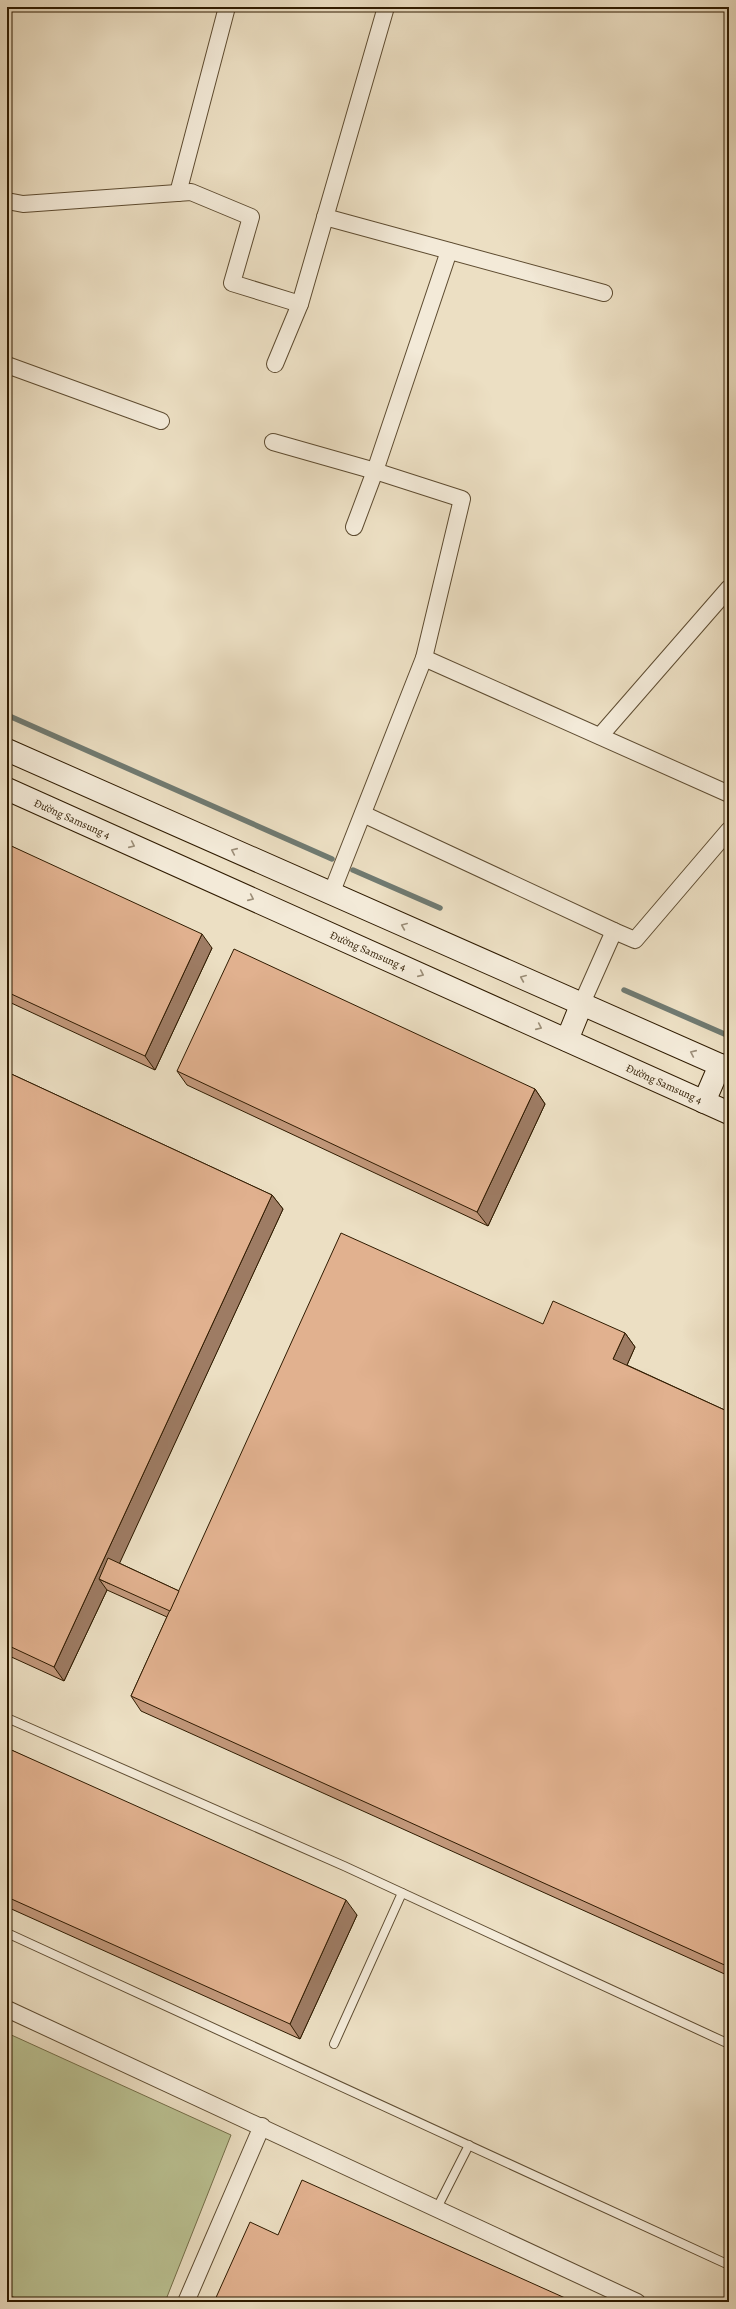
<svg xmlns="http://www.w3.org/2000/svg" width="736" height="2309" viewBox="0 0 736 2309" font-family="Alegreya,serif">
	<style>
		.green { fill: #bac192; stroke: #746e49 }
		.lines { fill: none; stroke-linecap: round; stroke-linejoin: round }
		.stream { stroke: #707a71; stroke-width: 5.5 }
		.service-casing { stroke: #5e4c31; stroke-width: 10 }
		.minor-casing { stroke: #5e4c31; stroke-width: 18 }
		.secondary-casing { stroke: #2f1b00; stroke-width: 24 }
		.service { stroke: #f3ead8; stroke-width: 8 }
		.minor { stroke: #f3ead8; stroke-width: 16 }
		.secondary { stroke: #f3ead8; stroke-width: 22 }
		.wall { fill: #c2987b; stroke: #2f1b00 }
		.shaded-wall { fill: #9e7c64; stroke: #2f1b00 }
		.building { fill: #e1b18f; stroke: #2f1b00 }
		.oneway { stroke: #9b8d77 }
		.labels { text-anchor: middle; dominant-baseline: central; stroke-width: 3; stroke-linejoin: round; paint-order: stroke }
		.street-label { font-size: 11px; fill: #2f1b00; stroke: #f3ead8 }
	</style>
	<rect width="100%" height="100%" fill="#ecdfc3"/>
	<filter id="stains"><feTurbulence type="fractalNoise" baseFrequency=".005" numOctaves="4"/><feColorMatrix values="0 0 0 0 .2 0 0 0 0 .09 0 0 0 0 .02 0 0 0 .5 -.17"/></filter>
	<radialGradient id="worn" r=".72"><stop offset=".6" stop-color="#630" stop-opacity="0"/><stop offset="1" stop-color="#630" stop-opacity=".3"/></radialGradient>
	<!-- green -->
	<polygon class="green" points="7,2033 231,2135 165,2302 24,2302 7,2294"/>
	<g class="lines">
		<!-- stream -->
		<g class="stream">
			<polyline points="7,715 332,859"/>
			<polyline points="353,870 440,908"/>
			<polyline points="624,990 729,1036"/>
		</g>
		<!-- service casing -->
		<g class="service-casing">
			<g id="service">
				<polyline points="7,1718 344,1866 729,2044"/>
				<polyline points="7,1933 729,2265"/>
				<polyline points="334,2044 402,1893"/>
				<polyline points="437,2208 469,2145"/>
			</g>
		</g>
		<!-- minor casing -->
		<g class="minor-casing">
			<g id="minor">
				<polyline points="178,193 227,7"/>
				<polyline points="7,201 23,204 191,192 251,217 232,283 300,304 386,7"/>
				<polyline points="325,217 604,293"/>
				<polyline points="275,364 300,304"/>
				<polyline points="7,365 161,421"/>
				<polyline points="273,442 375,471 462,499 424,658"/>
				<polyline points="354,527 375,471 449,251"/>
				<polyline points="600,736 729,588"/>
				<polyline points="363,814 614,931"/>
				<polyline points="331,894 424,658 729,794"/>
				<polyline points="582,1003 614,931 635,940 729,830"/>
				<polyline points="7,2009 637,2302"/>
				<polyline points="186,2302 262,2126"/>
			</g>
		</g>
		<!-- secondary casing -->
		<g class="secondary-casing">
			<g id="secondary">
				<polyline points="7,750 729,1069"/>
				<polyline points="7,789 729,1113"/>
				<polyline points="567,1040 582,1003"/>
				<polyline points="704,1102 720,1065"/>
			</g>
		</g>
		<!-- service -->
		<use href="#service" class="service"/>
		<!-- minor -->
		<use href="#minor" class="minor"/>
		<!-- secondary -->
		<use href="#secondary" class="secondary"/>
	</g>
	<!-- wall -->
	<g class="wall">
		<polygon points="7,844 212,948 155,1070 7,1001"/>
		<polygon points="177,1071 535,1089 545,1104 488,1226 187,1085"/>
		<polygon points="7,1072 272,1195 283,1209 119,1563 179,1591 543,1324 625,1333 635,1347 627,1365 729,1412 729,1976 141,1711 131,1696 167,1617 107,1590 64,1681 7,1655"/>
		<polygon points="7,1748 357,1915 300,2039 7,1907"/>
	</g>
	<!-- shaded-wall -->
	<g class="shaded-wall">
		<polygon points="202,934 212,948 155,1070 145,1056"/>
		<polygon points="535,1089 545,1104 488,1226 477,1212"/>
		<polygon points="272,1195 283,1209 110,1584 99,1579 107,1590 64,1681 54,1667"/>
		<polygon points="625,1333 635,1347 623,1374 613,1359"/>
		<polygon points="346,1900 357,1915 300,2039 290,2024"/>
	</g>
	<!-- building -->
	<g class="building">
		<polygon points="7,844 202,934 145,1056 7,992"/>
		<polygon points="234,949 535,1089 477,1212 177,1071"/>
		<polygon points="7,1072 272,1195 54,1667 7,1645"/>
		<polygon points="341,1233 543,1324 553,1301 625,1333 613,1359 729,1412 729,1967 131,1696"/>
		<polygon points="108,1558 179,1591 170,1611 99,1579"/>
		<polygon points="7,1748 346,1900 290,2024 7,1897"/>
		<polygon points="302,2180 574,2302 214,2302 250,2222 278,2235"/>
	</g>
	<!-- one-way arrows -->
	<defs><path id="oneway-chevron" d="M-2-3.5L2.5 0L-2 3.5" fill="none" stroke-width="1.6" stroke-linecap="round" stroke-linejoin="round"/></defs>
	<g class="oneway">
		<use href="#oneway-chevron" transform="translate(132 845) rotate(24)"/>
		<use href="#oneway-chevron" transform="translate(234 851) rotate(-156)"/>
		<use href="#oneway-chevron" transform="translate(251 898) rotate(24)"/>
		<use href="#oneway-chevron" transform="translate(404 926) rotate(-157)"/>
		<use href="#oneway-chevron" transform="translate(421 974) rotate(24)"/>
		<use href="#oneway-chevron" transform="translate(523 978) rotate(-157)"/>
		<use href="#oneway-chevron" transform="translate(539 1027) rotate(24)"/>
		<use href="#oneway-chevron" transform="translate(693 1053) rotate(-156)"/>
	</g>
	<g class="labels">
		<!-- street labels -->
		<g class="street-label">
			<text transform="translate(72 819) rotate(24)">Đường Samsung 4</text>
			<text transform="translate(368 951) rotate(24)">Đường Samsung 4</text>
			<text transform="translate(664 1084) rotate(24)">Đường Samsung 4</text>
		</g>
	</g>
	<!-- margin -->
	<rect width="736" height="2309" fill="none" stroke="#ecdfc3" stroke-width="24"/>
	<rect x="8" y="8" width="720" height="2293" fill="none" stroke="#2f1b00" stroke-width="2"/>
	<rect x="12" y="12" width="712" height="2285" fill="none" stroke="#2f1b00"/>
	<rect width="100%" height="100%" filter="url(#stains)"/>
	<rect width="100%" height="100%" fill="url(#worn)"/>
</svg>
